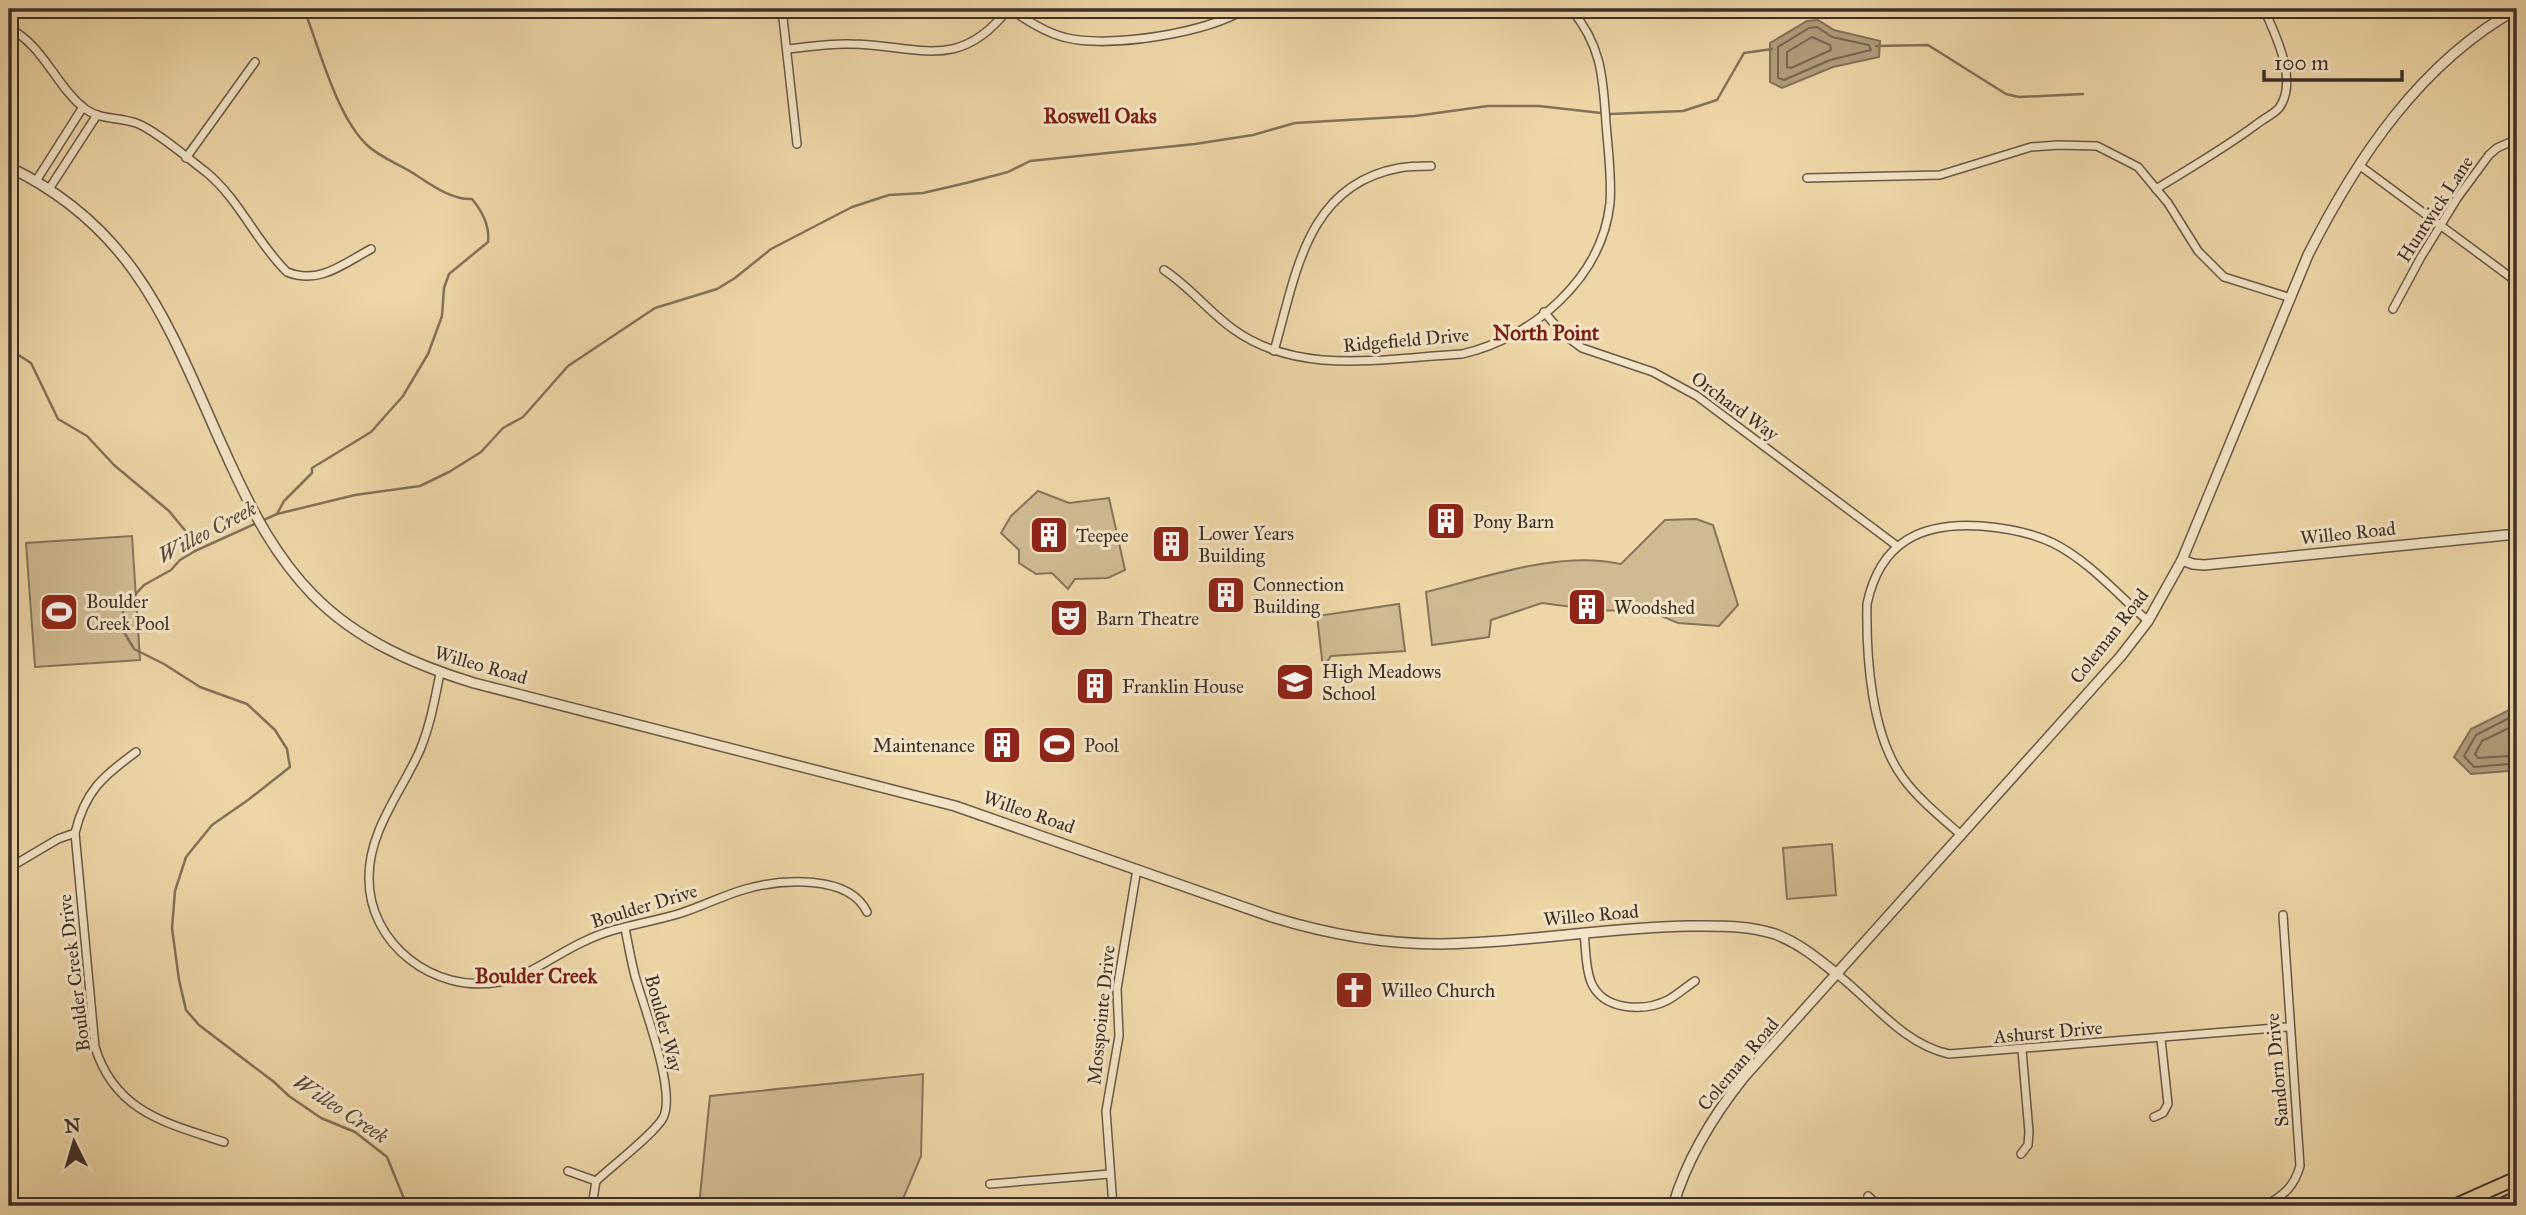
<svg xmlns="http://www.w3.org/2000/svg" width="2526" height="1215" viewBox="0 0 2526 1215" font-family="'IM FELL Great Primer',serif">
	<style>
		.green { fill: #d0ba91; stroke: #86745c; stroke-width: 2 }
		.water { fill: #b29d7c; stroke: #83715a; stroke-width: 2 }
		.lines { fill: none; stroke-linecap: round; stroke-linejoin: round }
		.shore { stroke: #786652; stroke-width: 2 }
		.stream { stroke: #83715a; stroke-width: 2.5 }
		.minor-casing { stroke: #695948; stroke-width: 10 }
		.tertiary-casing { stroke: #695948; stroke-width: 12 }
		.trunk-casing { stroke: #3d2f28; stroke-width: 16 }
		.minor { stroke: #f4e4c6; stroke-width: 7 }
		.tertiary { stroke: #f4e4c6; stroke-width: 9 }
		.trunk { stroke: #eed6a7; stroke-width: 12 }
		.labels { text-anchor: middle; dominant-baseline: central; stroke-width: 6; stroke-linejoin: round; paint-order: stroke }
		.street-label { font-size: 19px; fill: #3d2f28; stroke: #f4e4c6 }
		.poi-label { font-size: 19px; fill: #3d2f28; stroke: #f4e4c6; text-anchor: start }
		.neighbourhood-label { font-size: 21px; font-weight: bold; fill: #7a1f14; stroke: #f4e4c6 }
		.water-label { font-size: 21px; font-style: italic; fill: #5a4a3d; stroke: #f4e4c6 }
	</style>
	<rect width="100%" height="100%" fill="#eed6a7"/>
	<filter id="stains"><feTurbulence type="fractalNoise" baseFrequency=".00286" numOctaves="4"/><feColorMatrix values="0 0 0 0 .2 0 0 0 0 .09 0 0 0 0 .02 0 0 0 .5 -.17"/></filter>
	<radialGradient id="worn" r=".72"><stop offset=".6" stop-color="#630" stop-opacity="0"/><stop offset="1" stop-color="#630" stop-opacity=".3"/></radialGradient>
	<!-- green -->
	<g class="green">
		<polygon points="1038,491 1069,503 1109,498 1125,570 1108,578 1075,579 1068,589 1052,573 1036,574 1019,563 1019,550 1001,533 1011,516"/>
		<path d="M1696,519L1713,525L1738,605L1719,626L1678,623L1652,612L1596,610L1542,603L1491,620L1489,637L1432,645L1426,592C1487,577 1559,550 1621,564L1665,520Z"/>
		<polygon points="132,536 140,660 35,667 26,543"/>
		<polygon points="1399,604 1405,651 1331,656 1323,668 1317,616"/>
		<polygon points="1832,844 1836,895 1787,899 1783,848"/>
		<polygon points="923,1074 921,1156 900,1206 699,1206 710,1096"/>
	</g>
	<!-- water -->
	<g class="water">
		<polygon points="1818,20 1834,30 1880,41 1879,57 1833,67 1782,88 1770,82 1770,43 1807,21"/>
		<polygon points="2517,706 2517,775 2509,771 2471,774 2454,757 2471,729"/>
	</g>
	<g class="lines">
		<!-- shore -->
		<g class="shore">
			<polygon points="1817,27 1832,37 1869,45 1871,50 1830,60 1784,80 1778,78 1778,47 1809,28"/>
			<polygon points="1812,37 1830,45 1831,50 1791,68 1787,67 1787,52"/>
			<polyline points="2517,714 2476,735 2464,756 2474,767 2509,764 2517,767"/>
			<polyline points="2517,724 2482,741 2475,754 2478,758 2509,756 2517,758"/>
		</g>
		<!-- stream -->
		<g class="stream">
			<path d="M304,9C320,50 336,115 367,145C379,157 399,164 413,173C430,184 451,200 472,199C482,211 490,225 488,242L449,274L444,288L442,316L428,354L403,396L371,432L312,468V473L284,501L277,514L195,551L180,560L171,570L144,585L123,608L124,632L134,649L164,664L200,687L247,704L275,730L287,749L290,767L248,800L212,825L186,857L175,891L172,928L179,980L186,1010L199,1025L274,1082L289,1096L321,1118L355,1132L387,1157L407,1206"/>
			<polyline points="1876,46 1928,45 2006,94 2019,97 2083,94"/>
			<polyline points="9,349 31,363 58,419 87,436 114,465 169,511 188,534 195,551"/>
			<polyline points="277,514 355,495 420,486 449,472 481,452 503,428 523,417 568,366 655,308 717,289 735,278 771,249 852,207 889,195 923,193 966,183 1008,172 1030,161 1195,144 1253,135 1295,123 1415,116 1488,106 1539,106 1610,114 1683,111 1717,100 1744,53 1772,49"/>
		</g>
		<!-- minor casing -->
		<g class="minor-casing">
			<g id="minor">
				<polyline points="782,9 797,144"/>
				<path d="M1010,9C1028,21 1046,33 1067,38C1111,48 1207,33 1245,9"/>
				<path d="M9,28C44,46 55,85 85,109C101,120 119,117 136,123C154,129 190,160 206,172C240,200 256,242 287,272C319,285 343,264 371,249"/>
				<path d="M787,49C808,47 830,43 851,44C917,45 959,73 1008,9"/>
				<polyline points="186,158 255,62"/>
				<polyline points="2359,165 2517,282"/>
				<polyline points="1807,178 1940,175 2031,147 2058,145 2097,146 2138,167 2168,203 2198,251 2224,277 2291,298"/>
				<polyline points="36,181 83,107"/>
				<polyline points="49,189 97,115"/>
				<path d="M2156,189C2190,168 2225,148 2257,124C2263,119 2274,114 2279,108C2299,81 2275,34 2264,9"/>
				<path d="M1164,270C1190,287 1208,311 1233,329C1299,377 1385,358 1462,354C1532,338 1602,279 1610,203C1612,177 1608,150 1606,123C1603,78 1602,46 1571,9"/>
				<polyline points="2393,309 2421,257 2458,197 2489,155 2497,148 2517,139"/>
				<polyline points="1544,312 1563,334 1582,348 1653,372 1697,396 1897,546"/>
				<path d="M1274,351C1296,275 1306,185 1399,168C1409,166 1421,166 1431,166"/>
				<path d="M440,673C435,699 430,726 420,750C402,791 369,830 369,877C368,944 434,994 499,982C530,976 556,954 585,941C615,926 650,923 681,913C703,906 724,895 746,889C781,879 849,874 867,912"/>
				<path d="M136,752C103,776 85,791 75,833L95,1047C115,1112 166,1123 224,1142"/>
				<path d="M1961,835C1941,817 1919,800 1903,778C1871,735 1866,656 1867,604C1880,542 1921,522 1981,526C2006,528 2030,532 2053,543C2089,561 2118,595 2148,621"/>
				<polyline points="9,868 58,839 75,833"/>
				<path d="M1584,933C1586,948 1585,967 1591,982C1603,1011 1644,1012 1668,1000C1677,995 1686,987 1695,981"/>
				<path d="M1837,974C1873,1002 1903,1044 1949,1054L2289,1027"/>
				<polyline points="2154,1117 2163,1113 2168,1104 2161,1039"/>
				<polyline points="2021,1154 2028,1145 2029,1132 2022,1050"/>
				<path d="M568,1171L596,1181C612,1166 654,1134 663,1118C677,1092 643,1005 635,976C631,960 628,944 625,928"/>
				<polyline points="990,1184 1110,1174"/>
				<polyline points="1868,1196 1879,1206"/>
				<polyline points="592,1206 596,1181"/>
				<polyline points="1113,1206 1106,1111 1119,1036 1117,989 1137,869"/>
				<path d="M2265,1206C2284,1195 2294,1187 2300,1166L2283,915"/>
			</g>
		</g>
		<!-- tertiary casing -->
		<g class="tertiary-casing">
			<g id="tertiary">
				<path d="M9,167C144,232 173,340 231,465C253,513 276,557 313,595C357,640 415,665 474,683L955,806L1272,917C1327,934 1382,944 1440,944C1524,943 1607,927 1690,926C1719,926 1748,925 1775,934C1799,943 1818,959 1837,974"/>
				<polyline points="2182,560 2193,564 2204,565 2517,534"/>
				<path d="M1673,1206C1687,1158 1713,1116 1744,1077L2121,656L2148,621L2182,560L2308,255C2357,158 2420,63 2517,9"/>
			</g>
		</g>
		<!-- trunk casing -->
		<g class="trunk-casing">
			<g id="trunk">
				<polyline points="2454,1206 2517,1178"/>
				<polyline points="2499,1206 2517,1198"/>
			</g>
		</g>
		<!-- minor -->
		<use href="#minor" class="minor"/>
		<!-- tertiary -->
		<use href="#tertiary" class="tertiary"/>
		<!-- trunk -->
		<use href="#trunk" class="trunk"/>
	</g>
	<!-- icons -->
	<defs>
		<g id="building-square" transform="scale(2.0125)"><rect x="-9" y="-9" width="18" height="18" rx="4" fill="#8f2418" stroke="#f4e4c6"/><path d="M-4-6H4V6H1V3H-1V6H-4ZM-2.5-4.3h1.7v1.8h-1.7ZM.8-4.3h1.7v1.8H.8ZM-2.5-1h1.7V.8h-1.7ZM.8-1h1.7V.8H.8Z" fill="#fff"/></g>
		<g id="stadium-square" transform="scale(2.0125)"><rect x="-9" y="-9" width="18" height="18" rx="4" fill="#8f2418" stroke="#f4e4c6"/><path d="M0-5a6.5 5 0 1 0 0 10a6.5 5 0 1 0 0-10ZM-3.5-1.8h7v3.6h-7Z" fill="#fff"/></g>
		<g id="theatre-square" transform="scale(2.0125)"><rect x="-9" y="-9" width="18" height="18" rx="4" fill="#8f2418" stroke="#f4e4c6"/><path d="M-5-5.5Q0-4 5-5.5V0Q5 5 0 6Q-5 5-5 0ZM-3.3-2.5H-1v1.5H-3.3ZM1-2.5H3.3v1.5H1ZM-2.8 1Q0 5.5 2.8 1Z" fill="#fff"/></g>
		<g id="school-square" transform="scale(2.0125)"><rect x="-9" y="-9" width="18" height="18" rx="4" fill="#8f2418" stroke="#f4e4c6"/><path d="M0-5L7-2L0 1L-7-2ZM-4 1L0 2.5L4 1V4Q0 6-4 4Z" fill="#fff"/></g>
		<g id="church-square" transform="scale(2.0125)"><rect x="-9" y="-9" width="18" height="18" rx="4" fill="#8f2418" stroke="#f4e4c6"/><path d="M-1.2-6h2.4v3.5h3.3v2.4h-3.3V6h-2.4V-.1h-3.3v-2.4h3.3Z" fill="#fff"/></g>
	</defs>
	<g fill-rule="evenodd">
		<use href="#building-square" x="1446" y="521"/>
		<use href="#building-square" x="1049" y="535"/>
		<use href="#building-square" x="1171" y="544"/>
		<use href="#building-square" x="1226" y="595"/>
		<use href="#building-square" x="1587" y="607"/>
		<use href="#stadium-square" x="59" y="612"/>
		<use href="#theatre-square" x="1069" y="618"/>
		<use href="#school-square" x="1295" y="682"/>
		<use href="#building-square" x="1095" y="686"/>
		<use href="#building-square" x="1002" y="745"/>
		<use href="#stadium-square" x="1057" y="745"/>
		<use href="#church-square" x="1354" y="990"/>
	</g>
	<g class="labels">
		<!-- street labels -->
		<g class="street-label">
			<text transform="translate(2435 209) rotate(-57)">Huntwick Lane</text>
			<text transform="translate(1406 340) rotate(-5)">Ridgefield Drive</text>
			<text transform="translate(1735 406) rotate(36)">Orchard Way</text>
			<text transform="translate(2348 533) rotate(-6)">Willeo Road</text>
			<text transform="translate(2109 636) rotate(-52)">Coleman Road</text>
			<text transform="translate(481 665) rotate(16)">Willeo Road</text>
			<text transform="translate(1029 812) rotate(19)">Willeo Road</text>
			<text transform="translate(644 906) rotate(-17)">Boulder Drive</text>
			<text transform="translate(1591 915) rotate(-5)">Willeo Road</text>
			<text transform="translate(74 973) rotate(-97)">Boulder Creek Drive</text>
			<text transform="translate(1101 1015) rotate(-84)">Mosspointe Drive</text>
			<text transform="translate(664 1023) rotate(75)">Boulder Way</text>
			<text transform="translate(2048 1032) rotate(-5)">Ashurst Drive</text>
			<text transform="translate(1738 1064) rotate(-50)">Coleman Road</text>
			<text transform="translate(2277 1070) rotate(-95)">Sandorn Drive</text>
		</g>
		<!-- poi labels -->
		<g class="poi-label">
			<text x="1473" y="521">Pony Barn</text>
			<text x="1198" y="533">Lower Years<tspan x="1198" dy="22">Building</tspan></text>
			<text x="1076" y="535">Teepee</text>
			<text x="1253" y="584">Connection<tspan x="1253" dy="22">Building</tspan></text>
			<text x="86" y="601">Boulder<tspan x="86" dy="22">Creek Pool</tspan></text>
			<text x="1614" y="607">Woodshed</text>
			<text x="1096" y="618">Barn Theatre</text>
			<text x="1322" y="671">High Meadows<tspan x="1322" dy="22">School</tspan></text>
			<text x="1122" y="686">Franklin House</text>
			<text x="975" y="745" text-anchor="end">Maintenance</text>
			<text x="1084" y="745">Pool</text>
			<text x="1381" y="990">Willeo Church</text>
		</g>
		<!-- neighbourhood labels -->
		<g class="neighbourhood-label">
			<text x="1100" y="116">Roswell Oaks</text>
			<text x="1546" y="333">North Point</text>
			<text x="536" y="976">Boulder Creek</text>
		</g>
		<!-- water labels -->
		<g class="water-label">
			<text transform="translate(207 532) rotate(-28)">Willeo Creek</text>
			<text transform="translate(341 1109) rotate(33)">Willeo Creek</text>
		</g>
	</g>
	<!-- margin -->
	<rect width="2526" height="1215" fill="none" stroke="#eed6a7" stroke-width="35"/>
	<rect x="10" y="10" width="2505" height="1194" fill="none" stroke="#3d2f28" stroke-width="3.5"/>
	<rect x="18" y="18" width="2491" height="1180" fill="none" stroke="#3d2f28" stroke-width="2"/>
	<!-- north arrow -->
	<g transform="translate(74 1142) rotate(355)" stroke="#f4e4c6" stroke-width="5" paint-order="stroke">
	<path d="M0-5L12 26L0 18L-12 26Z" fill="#3d2f28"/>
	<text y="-10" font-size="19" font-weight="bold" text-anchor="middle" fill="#3d2f28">N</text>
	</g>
	<!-- scale -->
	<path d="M2264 70v10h138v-10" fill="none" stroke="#3d2f28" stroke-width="3.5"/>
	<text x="2274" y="70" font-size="21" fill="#3d2f28" stroke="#f4e4c6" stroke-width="5" paint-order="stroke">100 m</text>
	<rect width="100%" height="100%" filter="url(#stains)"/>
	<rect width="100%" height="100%" fill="url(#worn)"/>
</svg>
